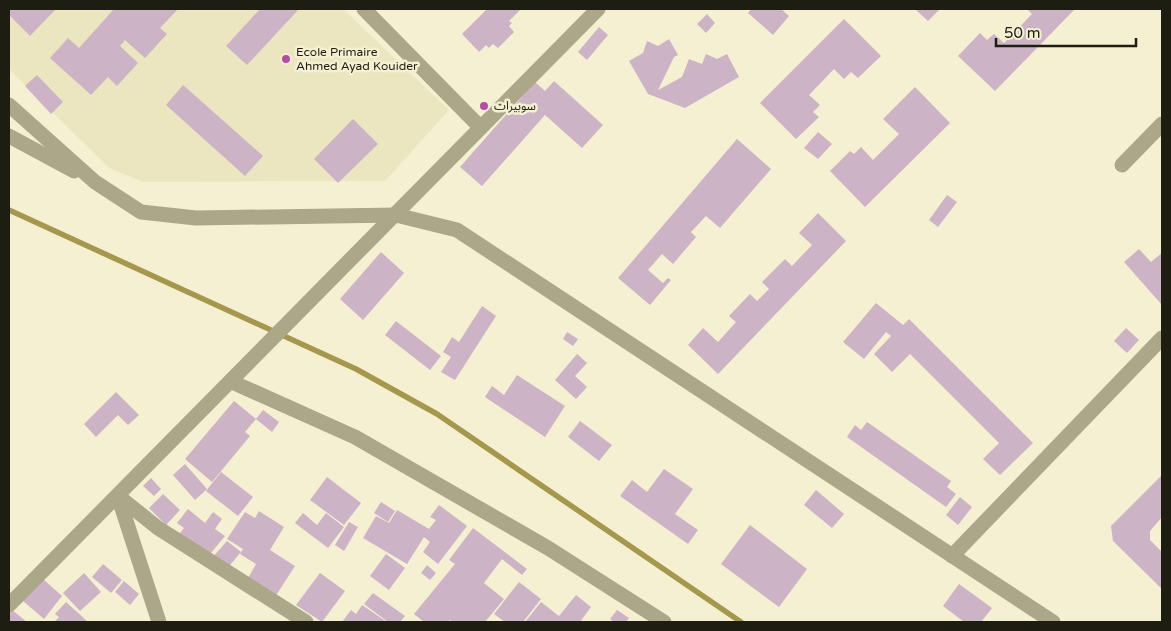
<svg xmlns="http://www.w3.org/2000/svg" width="1171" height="631" viewBox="0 0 1171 631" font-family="'Varela Round','Noto Sans Arabic',sans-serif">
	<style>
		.built { fill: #ebe5c0 }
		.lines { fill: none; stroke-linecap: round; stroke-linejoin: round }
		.stream { stroke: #a5984d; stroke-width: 5.5 }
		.building { fill: #cdb3c6 }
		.minor { stroke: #aca788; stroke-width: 15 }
		.poi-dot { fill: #ba4aa7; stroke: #f5f0d2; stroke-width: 2 }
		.labels { text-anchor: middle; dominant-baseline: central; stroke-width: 5; stroke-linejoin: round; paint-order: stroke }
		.poi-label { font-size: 12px; fill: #1e1d12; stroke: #f5f0d2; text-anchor: start }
	</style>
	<rect width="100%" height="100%" fill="#f5f0d2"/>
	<!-- built -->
	<polygon class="built" points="9,9 343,9 449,110 385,181 143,182 109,168 9,69"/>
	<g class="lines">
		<!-- stream -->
		<polyline class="stream" points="9,210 356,369 437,414 741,622"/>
	</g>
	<!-- building -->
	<g class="building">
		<polygon points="9,9 56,9 30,36 9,15"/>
		<polygon points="114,9 178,9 160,28 167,34 145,58 125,40 120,46 138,63 117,86 108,77 91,95 50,58 68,38 79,48"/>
		<polygon points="260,9 299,9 247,65 226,46"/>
		<polygon points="487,9 521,9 509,21 512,23 509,26 514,32 498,48 493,44 489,48 486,45 479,52 462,34"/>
		<polygon points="751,9 781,9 789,16 773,35 748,13"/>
		<polygon points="915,9 940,9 928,21"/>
		<polygon points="1027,9 1075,9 995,91 958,56 980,33 987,40 994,34 1004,43 1032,14"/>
		<polygon points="707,14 715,23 706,33 697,24"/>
		<polygon points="844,19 881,56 858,78 851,72 844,79 834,69 809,95 820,105 813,112 819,117 796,139 760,103"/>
		<polygon points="599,27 608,35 587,60 578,52"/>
		<polygon points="669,39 678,55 674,57 658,90 682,77 689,59 702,64 706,54 717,59 727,54 739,77 685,108 648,94 629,61 643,53 647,41 658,46"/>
		<polygon points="37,75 63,102 51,114 25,86"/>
		<polygon points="554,81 603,125 582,148 545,115 482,186 460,167 535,82 545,91"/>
		<polygon points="183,85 263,156 245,176 166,105"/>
		<polygon points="915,87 950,123 865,207 830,171 850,151 854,154 861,147 873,160 899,134 883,119"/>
		<polygon points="353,119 378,144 338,183 314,159"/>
		<polygon points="818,132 832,144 818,159 804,148"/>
		<polygon points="737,139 771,169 720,228 706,216 691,232 696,237 673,264 662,254 648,270 663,283 668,278 671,280 650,305 618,278"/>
		<polygon points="947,195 957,202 938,227 929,220"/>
		<polygon points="818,213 846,241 718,374 688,345 703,328 718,342 736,322 729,316 750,294 757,301 769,289 762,282 785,259 792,266 812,245 799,233"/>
		<polygon points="1139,249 1151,262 1162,253 1162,305 1124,262"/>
		<polygon points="381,252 404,273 363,320 340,299"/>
		<polygon points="876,303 903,325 909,319 1033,443 1000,475 983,459 999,443 910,354 892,372 874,354 891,336 886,332 864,359 843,342"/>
		<polygon points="482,306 496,316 455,380 441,372 451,357 443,352 452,337 459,342"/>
		<polygon points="396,321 441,356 430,370 385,335"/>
		<polygon points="1126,328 1139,340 1127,353 1114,341"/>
		<polygon points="567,332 578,339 573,346 563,339"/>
		<polygon points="577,354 587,363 575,376 587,387 576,399 555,380"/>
		<polygon points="517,375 565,406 545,437 485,397 492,386 504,395"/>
		<polygon points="116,392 139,415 128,425 118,415 96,437 84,424"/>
		<polygon points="234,401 256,419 245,432 250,436 212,482 185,459"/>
		<polygon points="263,410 279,422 272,432 256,419"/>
		<polygon points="580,421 612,445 599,461 568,437"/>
		<polygon points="867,422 951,481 947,487 956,494 946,507 847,437 855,425 861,430"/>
		<polygon points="185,464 207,489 195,500 173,475"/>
		<polygon points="664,469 693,489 675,514 698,530 688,544 620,496 632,480 647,492"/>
		<polygon points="221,472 253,497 238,516 206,491"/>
		<polygon points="1162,475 1162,517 1150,531 1150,540 1162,552 1162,589 1113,541 1111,526"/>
		<polygon points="327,477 361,503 344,525 310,500"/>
		<polygon points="151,478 161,489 154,496 143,486"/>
		<polygon points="816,490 844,514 832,528 804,505"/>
		<polygon points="163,494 180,510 166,525 149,508"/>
		<polygon points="960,497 972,507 958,525 946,515"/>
		<polygon points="381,502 395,511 388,522 374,513"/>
		<polygon points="439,505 467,526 438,564 423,552 430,542 424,537 407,564 363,538 376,516 389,523 397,510 429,529 436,520 430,517"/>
		<polygon points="188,509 205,523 213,512 222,519 215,529 225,536 206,559 177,537 184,528 177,523"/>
		<polygon points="259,511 284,527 270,550 295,566 275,597 247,580 256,564 240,554 243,549 227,539 245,512 255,518"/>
		<polygon points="303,513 317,525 326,513 344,527 328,548 295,523"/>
		<polygon points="349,522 358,527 344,551 335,545"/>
		<polygon points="750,525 807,569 779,607 721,564"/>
		<polygon points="473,528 527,569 522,575 502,559 484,583 504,599 485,622 453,622 450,620 448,622 424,622 414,614 455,564 449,560"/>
		<polygon points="227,541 241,552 225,571 211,559"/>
		<polygon points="386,554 405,568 389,590 370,576"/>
		<polygon points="103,564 122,580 111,593 92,577"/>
		<polygon points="427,565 436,573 430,580 421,573"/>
		<polygon points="84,573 101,592 80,611 63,593"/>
		<polygon points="320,573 345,591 322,622 296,605"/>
		<polygon points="43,579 62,596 44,619 23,601"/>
		<polygon points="124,581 139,594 130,605 115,592"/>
		<polygon points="519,582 541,599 523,622 505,622 494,614"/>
		<polygon points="959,584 992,608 981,622 964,622 943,606"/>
		<polygon points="373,593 405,616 400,622 388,622 364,604"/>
		<polygon points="576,595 591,607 580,622 525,622 541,602 559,616"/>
		<polygon points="66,602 87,621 85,622 54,622 59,617 55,614"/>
		<polygon points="362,605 387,622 342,622 351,610 356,614"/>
		<polygon points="12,610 27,622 9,622 9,613"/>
		<polygon points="617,610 629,618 626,622 614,622 610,619"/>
	</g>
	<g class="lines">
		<!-- minor -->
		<g class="minor">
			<polyline points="364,9 479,126"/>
			<polyline points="9,105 95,182 141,212 196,218 396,215 457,230 1053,622"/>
			<polyline points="9,136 74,171"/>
			<polyline points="1122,165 1162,124"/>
			<polyline points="232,382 355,437 548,548 664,622"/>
			<polyline points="118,496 158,528 306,622"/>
			<polyline points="118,496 159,622"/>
			<polyline points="952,556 1162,338"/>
			<polyline points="9,605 598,9"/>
		</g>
	</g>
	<!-- markers -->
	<g class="poi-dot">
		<circle cx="286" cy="59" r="5"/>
		<circle cx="484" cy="106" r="5"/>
	</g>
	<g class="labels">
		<!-- poi labels -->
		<g class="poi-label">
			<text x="296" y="52">Ecole Primaire<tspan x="296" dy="14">Ahmed Ayad Kouider</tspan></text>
			<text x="494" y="106">سوبيرات</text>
		</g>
	</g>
	<!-- border -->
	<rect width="1171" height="631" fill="none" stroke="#1e1d12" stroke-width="20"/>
	<!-- scale -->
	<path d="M996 38v8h140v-8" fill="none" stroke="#1e1d12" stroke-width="2.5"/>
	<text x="1004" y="38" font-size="15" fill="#1e1d12" stroke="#f5f0d2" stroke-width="4" paint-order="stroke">50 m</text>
</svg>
